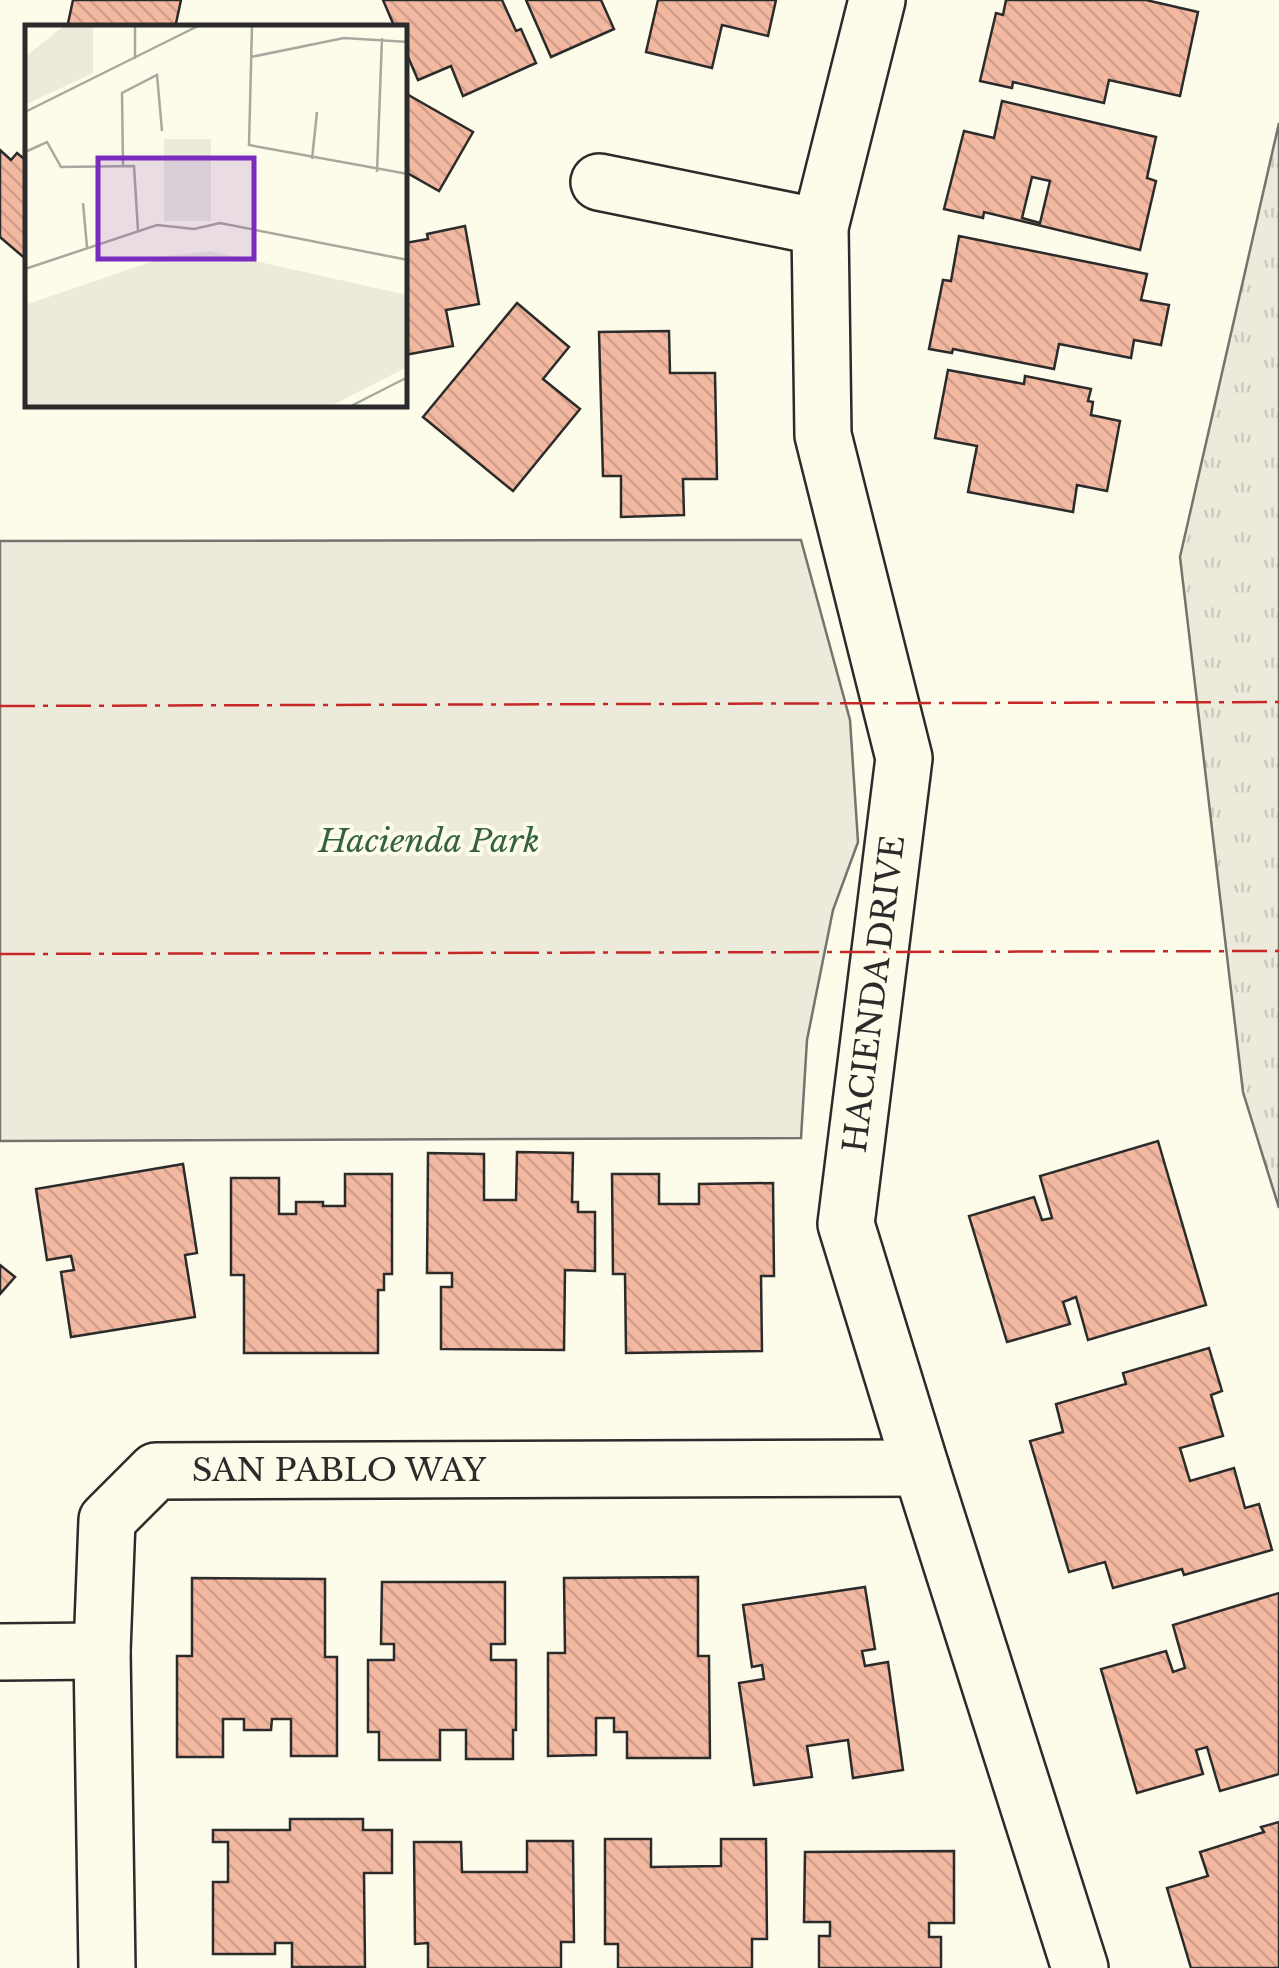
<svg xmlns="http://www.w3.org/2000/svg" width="1279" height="1968" viewBox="0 0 1279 1968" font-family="'Libre Baskerville',serif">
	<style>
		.grass { fill: url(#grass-tufts); stroke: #74746e; stroke-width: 2.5 }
		.park { fill: #ecebdb; stroke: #74746e; stroke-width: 2.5 }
		.building { fill: url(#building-back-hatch); stroke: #2b2b2b; stroke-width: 2.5; fill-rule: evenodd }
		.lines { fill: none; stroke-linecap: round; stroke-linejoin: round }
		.street-casing { stroke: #2b2b2b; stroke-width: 60 }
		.street { stroke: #fdfbea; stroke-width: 55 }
		.power { stroke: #c62828; stroke-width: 2.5; stroke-dasharray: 35 8 5 8; stroke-linecap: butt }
		.labels { text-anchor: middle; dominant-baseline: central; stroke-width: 8; stroke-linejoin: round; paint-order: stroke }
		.park-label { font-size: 32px; font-style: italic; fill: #34623c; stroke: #fdfbea }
		.street-label { font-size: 32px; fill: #2b2b2b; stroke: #fdfbea }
		.inset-road { fill: none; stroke: #a9a89e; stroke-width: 2.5 }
		.view { fill: #7b2cbf; fill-opacity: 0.15; stroke: #7b2cbf; stroke-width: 5 }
		.inset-edge { fill: none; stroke: #2b2b2b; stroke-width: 5 }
	</style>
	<defs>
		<pattern id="grass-tufts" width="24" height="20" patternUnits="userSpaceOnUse" patternTransform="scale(2.5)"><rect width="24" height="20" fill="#ecebdb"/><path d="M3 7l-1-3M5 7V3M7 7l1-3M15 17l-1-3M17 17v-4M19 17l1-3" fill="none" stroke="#cbcabc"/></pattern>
		<pattern id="building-back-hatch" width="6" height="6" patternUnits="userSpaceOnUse" patternTransform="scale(2.5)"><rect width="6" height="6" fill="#f2b8a0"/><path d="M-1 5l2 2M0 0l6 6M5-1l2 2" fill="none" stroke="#d09e8a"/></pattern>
	</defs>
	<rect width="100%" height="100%" fill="#fdfbea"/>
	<!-- grass -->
	<polygon class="grass" points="1279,123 1279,1208 1243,1092 1180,557"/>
	<!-- park -->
	<polygon class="park" points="801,540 850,720 858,842 833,910 807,1040 801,1138 0,1141 0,541"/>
	<!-- building -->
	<g class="building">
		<polygon points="73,0 181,0 175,28 67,28"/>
		<polygon points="383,0 502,0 516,31 521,29 536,63 463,96 451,66 418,80 405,50 405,28 395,28"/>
		<polygon points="526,0 601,0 614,29 551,57"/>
		<polygon points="658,0 776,0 768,36 722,25 712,68 646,52"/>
		<polygon points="1006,0 1146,0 1198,12 1180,96 1109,80 1104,103 1013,82 1012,88 980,81 996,13 1003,15"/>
		<polygon points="405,93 473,132 439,191 407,173 405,176"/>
		<path d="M1002,101L1156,137L1147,178L1156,181L1140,250L984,212L983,218L944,209L964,131L994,138ZM1032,177L1050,181L1040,223L1022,218Z"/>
		<polygon points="0,150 11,160 17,153 28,162 28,261 0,237"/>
		<polygon points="465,226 479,304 446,310 453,346 405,355 405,243 428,239 427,234"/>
		<polygon points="959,236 1147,274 1141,300 1169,305 1161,345 1134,340 1131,358 1059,344 1054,369 953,349 952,353 929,349 943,280 951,281"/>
		<polygon points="517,303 569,347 543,379 580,409 513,491 423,417"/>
		<polygon points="669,331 670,373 715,373 717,479 683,479 684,515 621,517 621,476 603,476 599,332"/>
		<polygon points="948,370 1024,384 1025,376 1091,389 1088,401 1093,402 1091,415 1120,421 1107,491 1077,485 1073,512 968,492 977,446 935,438"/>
		<polygon points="1158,1141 1206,1305 1088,1340 1076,1297 1063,1302 1070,1324 1007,1342 969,1216 1034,1197 1042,1220 1052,1218 1040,1176"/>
		<polygon points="517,1152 573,1153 572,1202 578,1202 578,1212 595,1212 595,1271 565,1270 564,1350 441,1349 441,1287 452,1287 452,1273 427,1273 428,1153 484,1154 484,1200 516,1200"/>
		<polygon points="183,1164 197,1253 185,1255 195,1317 71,1337 61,1272 74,1270 71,1256 47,1260 36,1189"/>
		<polygon points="345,1174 392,1174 392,1274 384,1274 384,1290 378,1290 378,1353 244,1353 244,1275 231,1275 231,1178 279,1178 279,1214 296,1214 296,1202 323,1202 323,1206 345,1206"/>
		<polygon points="612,1174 659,1174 659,1204 699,1204 699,1184 773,1183 774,1276 761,1276 762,1351 626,1353 625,1274 613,1274"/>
		<polygon points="0,1265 15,1277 0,1294"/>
		<polygon points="1209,1348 1222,1391 1211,1395 1223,1436 1180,1448 1190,1481 1234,1468 1245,1508 1259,1504 1272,1550 1184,1575 1182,1569 1113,1588 1105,1562 1069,1572 1030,1441 1063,1432 1056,1404 1126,1384 1123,1373"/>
		<polygon points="698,1577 698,1656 709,1656 710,1758 627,1758 627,1732 614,1732 614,1718 596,1718 596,1755 548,1756 548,1653 565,1653 564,1578"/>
		<polygon points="192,1578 325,1579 325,1657 337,1657 337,1756 291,1756 291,1719 272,1719 271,1730 244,1730 244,1719 223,1719 223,1757 177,1757 177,1656 192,1656"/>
		<polygon points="382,1582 505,1582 505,1644 491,1644 491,1660 516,1660 516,1730 513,1730 513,1759 466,1759 466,1730 440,1730 440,1760 379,1760 379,1732 368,1732 368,1660 394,1660 394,1644 381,1644"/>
		<polygon points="865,1587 875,1649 862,1651 865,1666 888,1662 903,1770 853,1778 848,1740 807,1746 812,1777 754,1785 739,1683 764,1679 762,1665 752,1667 743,1605"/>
		<polygon points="1279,1593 1279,1774 1220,1791 1207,1747 1196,1750 1203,1774 1137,1793 1101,1669 1166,1651 1173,1672 1185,1668 1173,1625"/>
		<polygon points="290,1819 363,1819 363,1830 392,1830 392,1873 364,1873 365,1967 292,1967 292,1943 275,1943 275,1954 213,1954 213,1882 228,1882 228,1842 213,1842 213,1830 290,1830"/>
		<polygon points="1279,1822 1279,1968 1191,1968 1167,1888 1208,1876 1200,1852 1264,1832 1261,1827"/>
		<polygon points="605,1839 651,1839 651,1867 721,1866 721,1839 766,1839 767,1939 752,1939 752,1968 618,1968 618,1944 605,1944"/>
		<polygon points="527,1841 573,1841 574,1942 561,1942 561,1968 428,1968 428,1943 415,1944 414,1842 461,1842 462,1872 527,1872"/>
		<polygon points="954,1851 954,1923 929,1923 929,1937 941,1937 941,1968 819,1968 819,1936 830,1936 830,1922 804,1922 805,1852"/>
	</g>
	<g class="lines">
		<!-- street casing -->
		<g class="street-casing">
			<g id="street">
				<polyline points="877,0 820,227 823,435 904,758 846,1224 921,1468 1080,1968"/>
				<polyline points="599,182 820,227"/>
				<polyline points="0,1652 102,1651"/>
				<polyline points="107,1968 102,1651 107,1520 156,1471 921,1468"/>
			</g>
		</g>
		<!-- street -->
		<use href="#street" class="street"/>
		<!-- power -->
		<g class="power">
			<polyline points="0,706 1279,702"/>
			<polyline points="0,954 1279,951"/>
		</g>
	</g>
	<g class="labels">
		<!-- park labels -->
		<g class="park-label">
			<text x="429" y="841">Hacienda Park</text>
		</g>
		<!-- street labels -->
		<g class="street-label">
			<text transform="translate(874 994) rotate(-83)">HACIENDA DRIVE</text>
			<text x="339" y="1470">SAN PABLO WAY</text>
		</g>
	</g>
	<!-- overview -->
	<g transform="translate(25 25)">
		<rect width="382" height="382" fill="#fdfbea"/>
		<path d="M185,226L382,270V342L304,382H0V280L143,231Z" fill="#ecebdb"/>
		<path d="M39,1H68V48L0,80V32ZM139,114H186V196H139Z" fill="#ecebdb"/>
		<path class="inset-road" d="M227,1L224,120L383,149M226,32L319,13L383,17M110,34V1M0,87L173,1M0,127L22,117L36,142L109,141L113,206M287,134L292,87M98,141L97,68L132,50L137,106M352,147L357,13M58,178L62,222M0,244L132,200L169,204L195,198L383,235M324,382L383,352"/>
		<path class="view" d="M73,133H229V234H73Z"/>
		<rect width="382" height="382" class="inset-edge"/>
	</g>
</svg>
